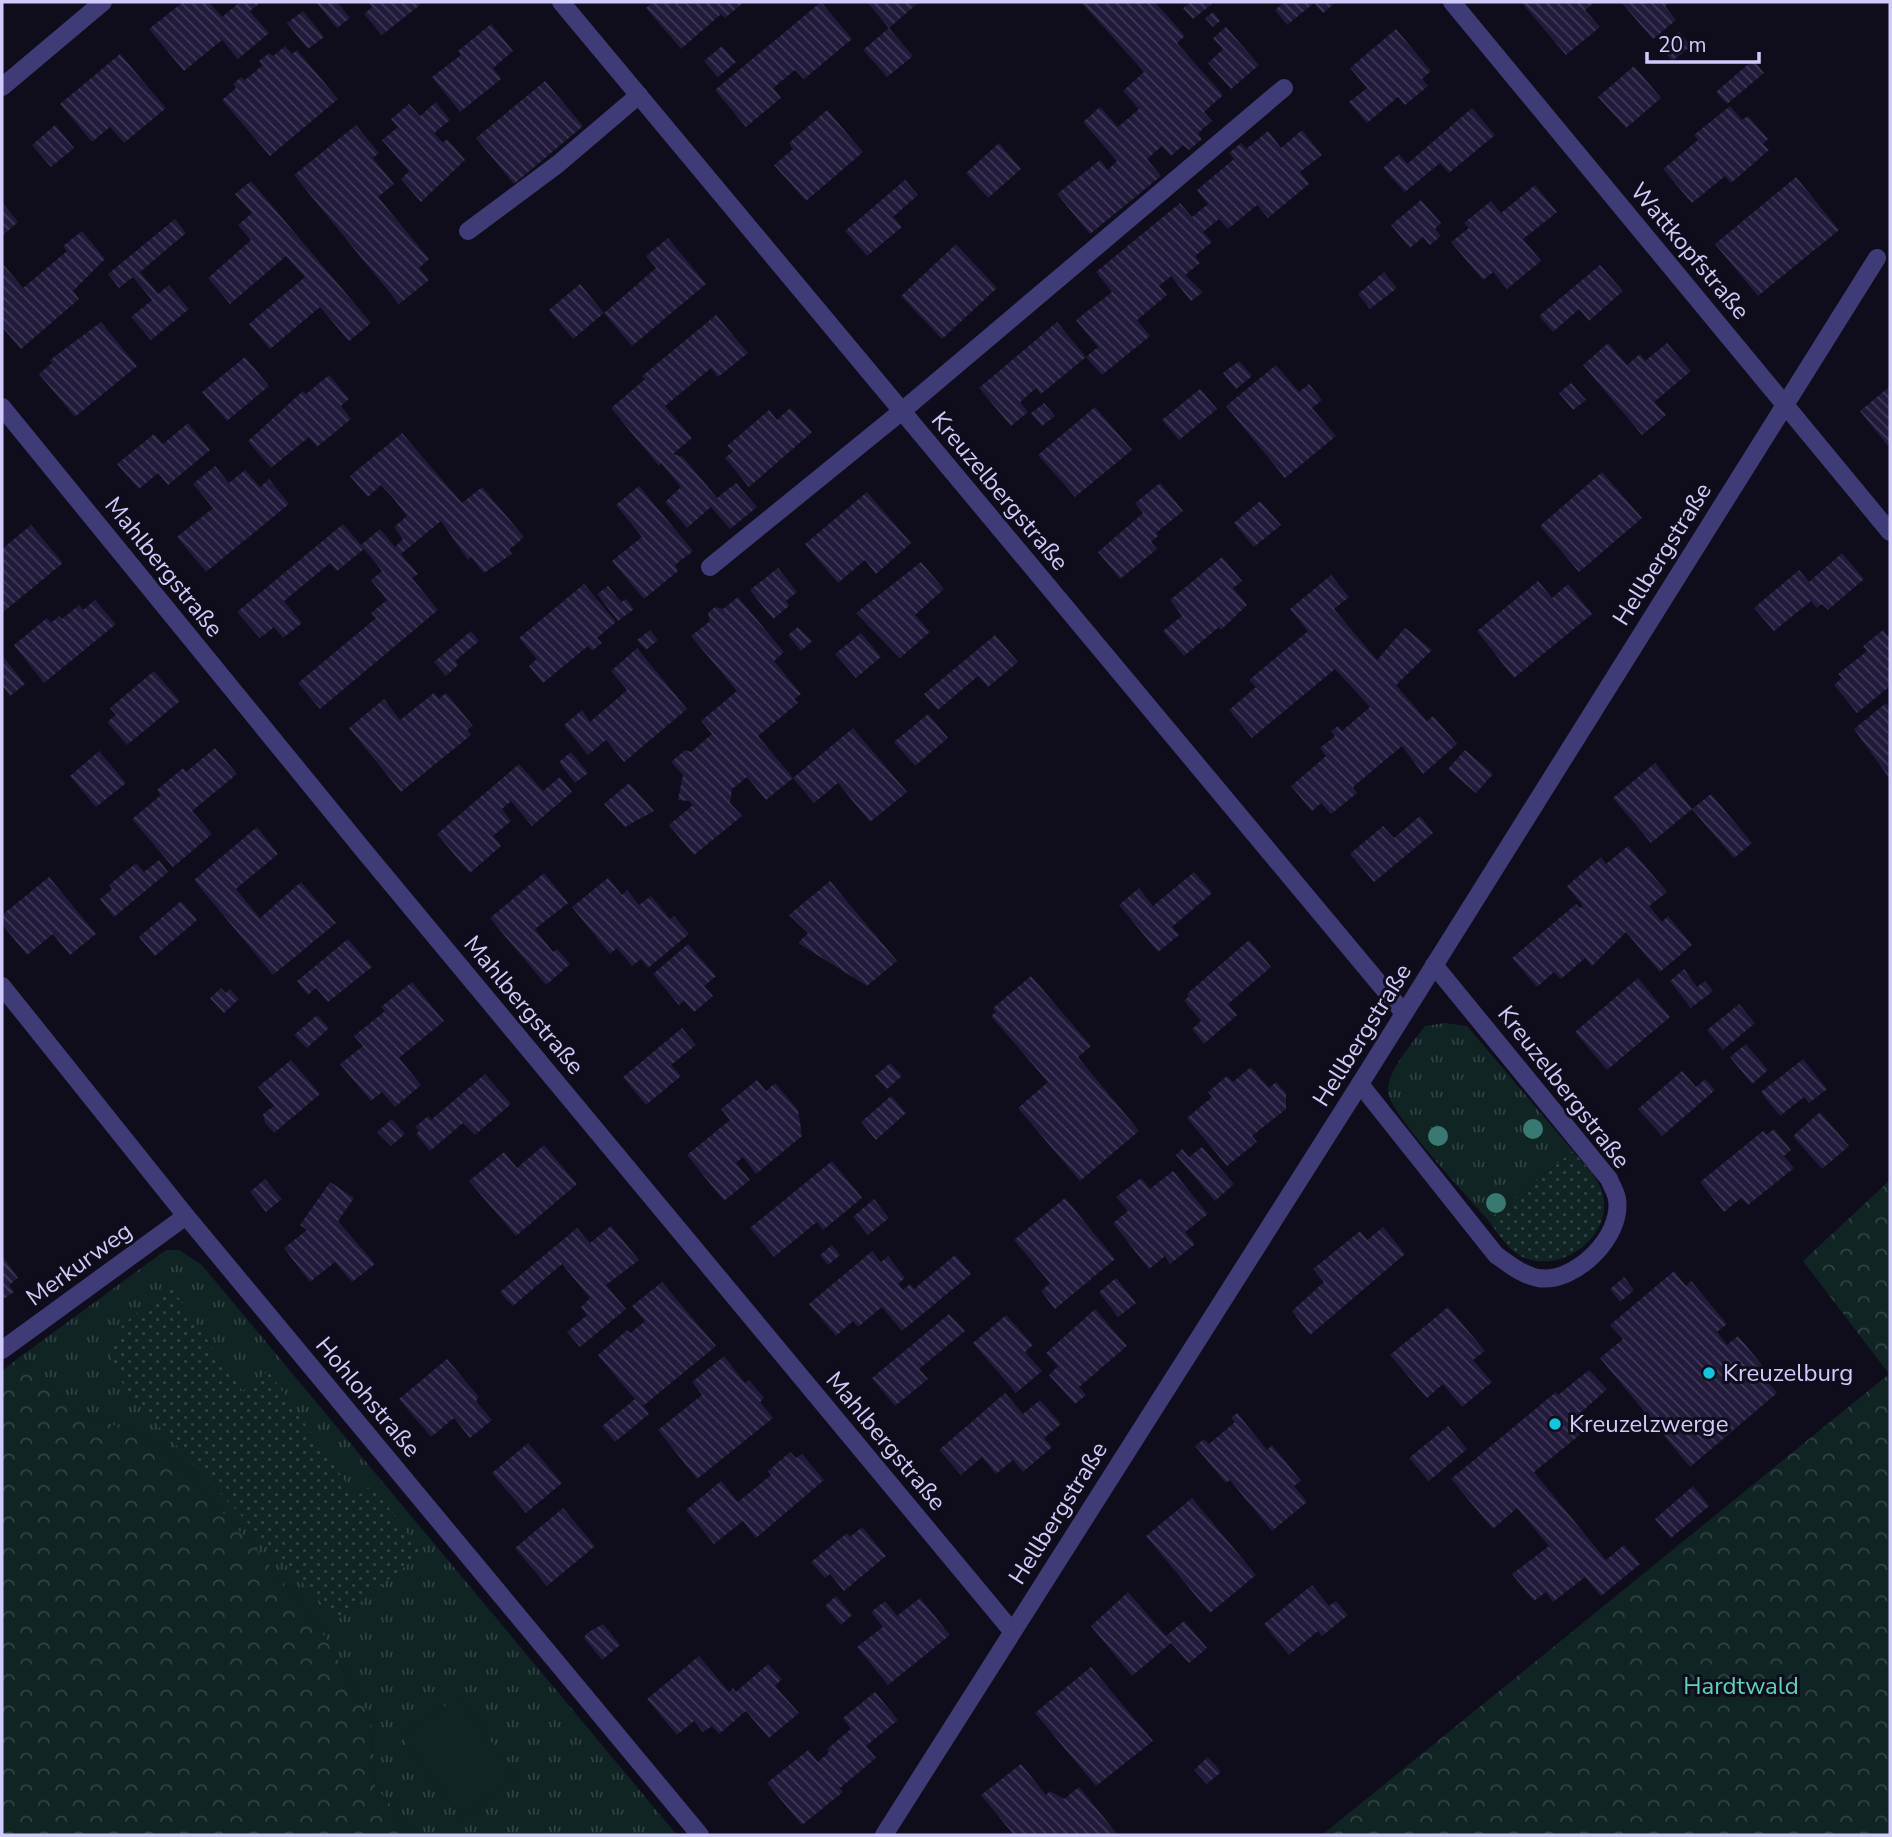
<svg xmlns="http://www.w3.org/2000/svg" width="1892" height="1837" viewBox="0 0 1892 1837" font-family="'Nunito Sans',sans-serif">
	<defs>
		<pattern id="grass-tufts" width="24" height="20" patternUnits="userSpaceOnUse" patternTransform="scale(1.75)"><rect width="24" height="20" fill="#102424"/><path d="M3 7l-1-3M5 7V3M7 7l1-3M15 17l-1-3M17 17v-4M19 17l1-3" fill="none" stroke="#324245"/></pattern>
		<pattern id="forest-crowns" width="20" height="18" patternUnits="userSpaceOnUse" patternTransform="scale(1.75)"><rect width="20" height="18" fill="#102424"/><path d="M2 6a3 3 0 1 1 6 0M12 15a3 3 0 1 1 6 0" fill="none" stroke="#324245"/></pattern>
		<pattern id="park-dots" width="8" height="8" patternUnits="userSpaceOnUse" patternTransform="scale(1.75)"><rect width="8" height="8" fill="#102424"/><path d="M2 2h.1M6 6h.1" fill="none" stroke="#324245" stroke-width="1.8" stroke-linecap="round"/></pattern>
		<pattern id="building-back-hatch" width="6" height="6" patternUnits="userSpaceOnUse" patternTransform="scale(1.75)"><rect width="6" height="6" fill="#211a3a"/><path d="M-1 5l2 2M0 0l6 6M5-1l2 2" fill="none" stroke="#403a57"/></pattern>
	</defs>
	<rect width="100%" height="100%" fill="#0f0c1b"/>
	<path fill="url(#grass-tufts)" d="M1445,1023l22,3 106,125 -85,69c-18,-21 -99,-107 -100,-128 -1,-22 25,-49 37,-66z
		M166,1250h13l23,15 475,570h-262l-40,-49 -4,-68 -52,-91 -57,-71 -102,-112 -87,-35 -35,-36 -21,-14z"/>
	<path fill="url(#forest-crowns)" d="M1890,1180v655h-568l567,-461 -86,-113z
		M17,1359l21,13 35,37 87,35 102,112 57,71 52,91 4,68 40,49h-413v-464z"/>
	<path fill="url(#park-dots)" d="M1573,1151c11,14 30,30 31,50 3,39 -43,71 -79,57 -16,-6 -27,-25 -37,-38z
		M171,1287l72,105 25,-21 88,126 16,-12 50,68 -85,67 -205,-223 -15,-22 -8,-22 14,-29z"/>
	<path fill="#102424" d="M458,1697l59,79 -56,42 -60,-82z"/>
	<path fill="url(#building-back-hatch)" d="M183,2h26l13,15 18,-15h21l-11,9 19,22 -31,26 -16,-19 -38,31 -35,-42z
		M316,2h21l13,16 -13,10z
		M368,2h51l2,2 -39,31 -18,-21 8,-7z
		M653,2h91l-19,16 -4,-4 -40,35 -35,-41z
		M821,2l31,37 -48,40 -9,-9 -22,18 8,10 -35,29 -31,-37z
		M867,2h52l-30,26z
		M1081,2h74l30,34 -8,7 46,52 -19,17 8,9 -14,12 4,6 -13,11 -6,-5 -12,11 -9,-10 -15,13 14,17 -71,58 -33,-40 43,-34 8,10 9,-9 -34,-39 17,-15 18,20 21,-18 -16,-18 21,-19z
		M1191,2h19l2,2 -19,15 -10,-11z
		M1284,2h52l-13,11 -9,-10 -27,22 -12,-15z
		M1521,2h74l-10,8 15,17 -34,28z
		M1621,2h49l-5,4 11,14 -23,19z
		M303,11l21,26 -16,12 -21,-26z
		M1213,12l7,9 -7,6 -8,-9z
		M491,24l22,27 -20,17 8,11 -41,33 -28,-35 29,-22 -3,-4z
		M1226,27l33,38 -28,24 -23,-26 15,-14 -10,-11z
		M889,28l24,28 -26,21 -24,-27z
		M1396,29l35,42 -9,8 6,7 -23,19 -7,-8 -31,26 -18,-21 18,-14 -17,-20z
		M1679,32l12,14 -19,15 -11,-14z
		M285,46l7,8 5,-4 41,49 -68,57 -48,-56 14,-12 -3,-4 8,-7 4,3 18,-15 -4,-4 10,-8 4,3z
		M722,46l14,16 -18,15 -14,-16z
		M120,54l46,54 -42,35 -14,-16 -18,15 -32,-38z
		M1753,60l11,13 -37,31 -11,-12z
		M1634,66l27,32 -35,30 -28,-31z
		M545,81l38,45 -69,58 -38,-46z
		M436,102l14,18 -16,13 9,10 4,-4 18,21 -44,42 -20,-23 8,-8 -27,-31 16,-13 -7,-8 18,-15 11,12z
		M1730,106l12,14 6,-4 20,23 -5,5 6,6 -38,33 -6,-7 -33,27 -29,-34 35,-29 -4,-5z
		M1472,108l23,27 -46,38 -9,-10 -35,29 -22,-24 16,-14 8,10z
		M827,110l36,42 -57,49 -32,-36 19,-16 -4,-6z
		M55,125l19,23 -23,19 -19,-22z
		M356,125l23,28 -6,5 21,26 -16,13 51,62 -10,9 10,12 -30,24 -105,-129z
		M1302,130l20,25 -22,17 9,12 -41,34 -11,-13 -29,24 -9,-10 -16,13 9,10 -17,14 5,7 -15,12 18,17 -12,9 -20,-25 -12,10 8,9 -30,25 13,16 -48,39 -16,-18 12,-10 -22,-27 36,-28 -16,-20 84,-69 12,14 16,-13 -11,-14 37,-31 -5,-6 12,-10 5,6 22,-18 13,17z
		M999,143l22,26 -33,29 -22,-25z
		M1796,177l43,53 -81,66 -43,-52z
		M905,180l13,15 -25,22 9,10 -35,29 -22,-25z
		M251,181l120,142 -22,18 -29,-34 -50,42 -21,-25 56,-47 -19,-21 -56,48 -22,-26 43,-38 -13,-15 14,-12 -17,-19z
		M1535,185l22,27 -34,27 18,22 -34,28 -14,-17 -10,8 -32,-38 18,-14 -5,-5 27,-22 10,12z
		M1421,200l20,23 -6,6 6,7 -11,9 -7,-8 -13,11 -19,-23z
		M2,202l16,20 -16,14z
		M175,219l11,14 -46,39 18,22 11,-9 20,24 -38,31 -20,-23 21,-17 -19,-23 -14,11 -11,-14z
		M82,231l23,28 -32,32 6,8 -58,50 -19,-22v-64l21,25 44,-37 -4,-5z
		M668,238l38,46 -74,62 -28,-33 52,-45 -10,-12z
		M956,244l41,44 -55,51 -41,-43z
		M1600,265l23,26 -34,30 -10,-12 -26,23 -14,-16z
		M1384,272l13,16 -27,21 -12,-15z
		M580,284l24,29 -31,26 -24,-29z
		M716,315l32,38 -30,24 -7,-9 -46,38 27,32 -19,16 10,3 34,41 19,-15 21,24 -27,22 -19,-22 -24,21 -22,-26 16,-15 -20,-24 -2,3 -48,-58 34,-29 -3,-3z
		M101,322l36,44 -62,51 -36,-43 13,-11 -2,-3z
		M1057,322l29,35 -45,37 -5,-6 -16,14 8,10 -17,14 -32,-38z
		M1608,343l19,22 13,-11 5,7 22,-18 24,28 -37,31 12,13 -24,20 -59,-70z
		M245,357l24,29 -42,35 -25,-29z
		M1239,361l13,15 -16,13 -13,-16z
		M1276,365l23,27 10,-8 13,16 -10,8 24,28 -51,42 -59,-72z
		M329,375l20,24 -8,7 10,13 -34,28 -8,-10 -38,31 -23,-27 55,-50 3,3z
		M1571,383l15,17 -13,10 -14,-17z
		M1890,386v58l-2,2 -28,-35z
		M1200,389l17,20 -38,31 -17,-20z
		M1044,403l11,13 -13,10 -11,-13z
		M1095,407l37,43 -57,47 -37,-42z
		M790,408l22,24 -63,55 -24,-29 8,-7 -6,-5 42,-36 8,10z
		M188,423l22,27 -42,35 -10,-12 -19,16 -22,-25 37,-30 9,10z
		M402,433l60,70 20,-16 42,50 -15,13 3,4 -28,19 -13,-16 -3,3 -27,-39 -40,33 17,20 -6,4 26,32 -118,99 -22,-26 78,-65 -5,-5 16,-13 -16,-20 11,-9 -18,-22 -27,22 -7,-8 -46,38 18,22 -19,15 -9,-11 -14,11 -23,-26 106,-88 18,21 19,-16 15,18 8,-8 -9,-12 13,-11 -13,-17 -13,-14 -13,12 -18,-21z
		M215,466l14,17 16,-13 15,17 9,-8 20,25 -83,68 -29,-35 36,-29 -20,-24z
		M1602,472l40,46 -63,54 -39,-46z
		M1160,483l23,28 -27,22 2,3 -7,6 6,7 -37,30 -22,-27 45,-39 -8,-10z
		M639,486l54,65 -18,14 3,6 -34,28 -32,-38 30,-24 -26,-32z
		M867,492l44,51 -35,31 -11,-14 -27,23 -33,-39z
		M1260,501l21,24 -27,22 -20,-24z
		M31,525l32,38 -61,50v-64z
		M1842,553l22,26 -36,31 -6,-6 -5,4 -6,-7 -37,30 -20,-23 45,-38 10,12z
		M1222,557l20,24 -9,7 14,17 -26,25 -2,-3 -35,29 -21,-25 19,-15 -12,-16z
		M921,562l23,27 -29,26 15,17 -30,26 -44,-45z
		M778,568l19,24 -11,9 3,5 -16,13 -23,-29z
		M1331,575l18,22 -15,12 43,51 28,-32 27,22 -36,35 31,36 6,-5 24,28 -34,30 -21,-28 -49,41 4,6 -26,21 -10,-11 -9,8 -21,-25 35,-30 -6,-8 15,-12 -4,-5 7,-5 4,5 28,-24 -35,-38 -83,69 -23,-28 27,-23 -7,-7 59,-49 -18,-22z
		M1538,581l14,17 16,-14 24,30 -78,64 -37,-47z
		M584,584l32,38 -19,16 5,5 -10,8 -4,-5 -45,37 -14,-17 8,-7 -18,-21z
		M608,586l13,16 5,-3 8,10 -16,12 -21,-27z
		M738,597l46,55 -10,9 27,33 -7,5 4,4 -40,33 35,42 -27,22 -19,-23 -15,12 -2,14 12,13 -48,39 -25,-30 24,-20 -4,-4 -11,-1 5,-25 -12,-13 14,-12 6,2 21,-18 -11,-13 36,-30 -46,-55 19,-15 -2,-8 7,-6 8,2z
		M95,600l21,24 -72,59 -30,-38 33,-27 4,5 8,-7 3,3 17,-14 4,5z
		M798,627l14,14 -11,10 -13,-16z
		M650,630l8,10 -12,10 -9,-10z
		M1883,630l7,8v48l-33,27 -23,-28 8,-7 -4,-4 29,-23 -4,-5z
		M471,631l8,10 -24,20 3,4 -12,11 -12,-14z
		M861,633l20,24 -25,21 -21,-24z
		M995,635l23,27 -30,25 -10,-11 -40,34 -14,-16z
		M637,648l50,61 -63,53 -18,-22 -18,15 -24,-30 18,-15 8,12 37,-32 -16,-19z
		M2,655l23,29 -15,12 -8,-11z
		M154,671l26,30 -53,44 -20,-23 9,-7 -6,-7z
		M434,693l5,6 7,-6 27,33 -6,4 4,5 -70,57 -52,-64 35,-29 16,21z
		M1886,703l4,5v71l-36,-50z
		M928,714l20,24 -33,28 -21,-24z
		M853,728l54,64 -37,30 -32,-39 -24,20 -21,-25z
		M215,748l22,26 -45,37 20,23 -39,33 -41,-48 29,-24 -4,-5 26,-22 3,4z
		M1465,750l28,24 -17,19 -28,-24z
		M99,751l27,32 -30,24 -26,-31z
		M571,752l17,21 -13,10 -16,-21z
		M1655,763l37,46 -41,34 -38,-45z
		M519,764l24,27 17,-14 12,15 -40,34 -21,-25 -9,8 9,12 -18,15 8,10 -31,27 -33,-39z
		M629,783l25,28 -29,16 -21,-23z
		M1711,794l41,49 -18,15 -42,-49z
		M1420,816l13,17 -59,49 -24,-28 33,-28 11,12z
		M257,827l21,27 -42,35 24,29 41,-36 35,41 -63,52 -79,-95z
		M1628,846l39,46 -18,14 13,16 6,-6 24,29 -32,27 -34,-40 -34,34 -7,-8 -24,21 -7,-7 -17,15 -25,-29 64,-54 4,4 3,-2 -16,-20 34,-29 5,7z
		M159,860l9,12 -54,45 -14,-18 12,-10 -3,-4 27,-22 8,9z
		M1194,872l18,21 -40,34 7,8 -21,17 -39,-47 20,-17 14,18z
		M544,873l24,30 -33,26 18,23 4,-3 13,15 -24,21 -56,-67z
		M49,877l47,57 -26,21 -17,-21 -26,21 -25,-31v-9z
		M608,878l14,17 5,-5 12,15 12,-9 19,23 4,-3 15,18 -41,34 -7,-9 -9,7 -15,-18 -7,6 -38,-47z
		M830,881l67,80 -30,25 -69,-43 10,-10 -19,-18z
		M181,901l16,19 -42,36 -16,-19z
		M348,939l24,28 -44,35 -12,-14 -8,7 -11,-14z
		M1249,940l22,27 -43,37 9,11 -33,29 -12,-15 9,-8 -17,-20 5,-5 -2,-2z
		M688,944l28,32 -12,10 9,10 -19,16 -10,-11 -5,4 -26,-31z
		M1684,969l13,18 8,-6 8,10 -22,17 -21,-27z
		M1031,976l60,70 -13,11 61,74 -59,50 -62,-73 30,-26 -57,-66 5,-4 -3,-4z
		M1638,978l32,39 -63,53 -32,-38z
		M412,982l32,39 -45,37 22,27 -26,22 -13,-15 -11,9 -31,-37 23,-18 -9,-10 31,-25 -4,-4z
		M221,988l5,5 4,-4 9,10 -15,14 -14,-15z
		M1739,1004l16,19 -32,27 -16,-20z
		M317,1015l12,13 -22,20 -13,-13z
		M682,1028l14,17 -25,20 10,11 -35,29 -23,-28z
		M1746,1044l22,26 -16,14 -22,-27z
		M1803,1059l24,30 -18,14 -5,-6 -24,19 -19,-24z
		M291,1060l29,34 -46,39 -9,-10 -2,-9 11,-8 -16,-19z
		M890,1063l12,13 -15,13 -12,-13z
		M1251,1067l18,21 7,-6 10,11v16l-34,27 5,6 -30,24 -40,-48 25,-21 -4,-5 19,-16 6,6z
		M1682,1071l14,16 9,-8 10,11 -53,46 -24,-27z
		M485,1074l26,30 -36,31 -12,-12 -33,28 -14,-17 3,-3 -4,-4 13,-11 3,4z
		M757,1080l9,11 9,-8 23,27 4,26 -46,38 -13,-17 -7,6 14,17 -26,21 -37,-46 43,-35 -9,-11z
		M891,1096l15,17 -30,27 -15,-18z
		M1820,1112l29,34 -27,23 -29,-33z
		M392,1119l13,15 -14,12 -14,-14z
		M1774,1129l17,21 -7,6 10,12 -46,37 -7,-7 -17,14 -24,-30 63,-51 3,4z
		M544,1145l33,39 -61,52 -47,-55 35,-29 13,16z
		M1202,1147l32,37 -19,17 -39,-46 6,-6 7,8z
		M832,1161l30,37 -39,32 -6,-8 -43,35 -24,-29z
		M1173,1171l35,43 -23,18 10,12 -25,20 -5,-8 -16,13 -36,-46 15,-12 -12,-14 25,-19 9,11z
		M265,1179l17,20 -16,13 -16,-20z
		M330,1182l24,16 -16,23 37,43 -23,18 -17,-20 -25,20 -26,-34 23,-18 -7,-5z
		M1065,1198l50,61 -60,50 -14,-18 9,-8 -36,-43z
		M874,1199l15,19 -21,17 -15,-18z
		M611,1226l28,34 -33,25 20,24 -46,38 -13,-15 20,-17 -6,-8 9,-9 -28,-34 -49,42 -13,-14 77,-64 13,15z
		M1383,1227l22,27 -95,81 -18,-24 32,-29 -11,-13 47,-38 7,9z
		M832,1245l8,10 -12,10 -8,-10z
		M872,1251l9,11 7,-6 17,22 -7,6 5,6 7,-6 4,5 41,-34 16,19 -69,57 -20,-24 -24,20 -5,-6 -17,15 -27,-32z
		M2,1255l16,23 -9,7 5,7 -12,8z
		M1674,1271l12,15 5,-5 36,43 -10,8 10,13 11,-9 24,29 -5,4 20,24 -87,74 -90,-109 23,-19 -13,-14z
		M1624,1277l10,13 -14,12 -10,-13z
		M1116,1278l20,25 -18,14 -19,-25z
		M662,1282l54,64 -73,60 6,8 -34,28 -13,-16 33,-27 -37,-44 29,-25 3,3 15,-12 -13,-15z
		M1448,1307l37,44 -12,9 19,22 -30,25 -19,-23 -16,14 -37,-43z
		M1095,1309l32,37 -48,41 7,8 -11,9 -26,-29 9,-9 -12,-13z
		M949,1314l16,17 -46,38 9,10 -33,27 -23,-28z
		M1006,1315l27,30 -8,7 17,19 -26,22 -43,-50z
		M724,1356l21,27 4,-3 15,18 -4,4 13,16 -76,61 -39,-49 44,-35 -10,-13z
		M447,1359l32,38 -3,4 16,19 -22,18 -16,-20 -23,19 -32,-38z
		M1589,1370l18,19 -30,27 10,13 -53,43 72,88 18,-15 16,19 -39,32 -16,-19 -32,25 -7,-10 -12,9 -22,-27 37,-28 -32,-38 -24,21 -42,-50 105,-87 2,3z
		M1005,1393l18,21 17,-14 21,24 -17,14 8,9 -29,25 -10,-12 -17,14 -14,-17 -21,18 -22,-25z
		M1237,1413l30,37 5,-5 29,36 -7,5 13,16 -35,29 -42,-51 -4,3 -31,-37 9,-7 5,5 26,-22 -4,-4z
		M1448,1426l19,23 -38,32 -20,-23z
		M528,1443l34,40 -36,30 -34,-40z
		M790,1452l6,6 6,-4 22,26 -68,58 -13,-17 -29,23 -28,-34 35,-29 17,21 33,-27 -3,-4z
		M1693,1486l16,20 -38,32 -16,-19z
		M1192,1498l64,77 -46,38 -64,-77z
		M563,1508l32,38 -48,40 -32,-38z
		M862,1527l24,29 -42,35 -14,-17 -5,4 -14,-16 36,-29 3,4z
		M1312,1585l17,21 7,-5 12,14 -26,21 -4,-5 -29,24 -25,-31z
		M1128,1592l38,44 18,-15 23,27 -18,15 -18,-20 -39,33 -41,-50z
		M836,1596l16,19 -11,10 -16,-19z
		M920,1598l30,37 -62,50 -31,-38 26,-20 -12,-15 14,-11 12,15z
		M603,1624l17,21 -18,15 -18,-22 3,-5z
		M699,1656l30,36 4,-4 3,4 32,-28 14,15 -7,7 24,27 -30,25 -23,-27 -27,23 -7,-8 -9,6 -9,-11 -17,14 -30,-36z
		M1091,1667l62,74 -57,45 -61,-73z
		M875,1692l23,28 -32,26 10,12 -36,30 3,4 -41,33 -35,-42 41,-33 10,12 11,-10 -2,-3 24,-20 -8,-11z
		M1208,1757l13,15 -14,12 -13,-14z
		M1021,1764l25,31 4,-4 14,8 15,-12 39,48h-104l-33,-40z"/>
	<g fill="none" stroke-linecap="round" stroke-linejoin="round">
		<path stroke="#3f3b76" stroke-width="18" d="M468,231l90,-67 81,-69
			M710,567l192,-156 382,-323
			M1360,1084l136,171c13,9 26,20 42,23 37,6 85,-42 79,-79 -1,-7 -6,-14 -8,-20l-175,-214"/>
		<path stroke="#3f3b76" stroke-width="18" d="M561,2l842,1010
			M1452,2l438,530
			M2,87l101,-85
			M2,407l363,445 647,779
			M2,986l184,230 514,619
			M2,1350l184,-134
			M884,1835l476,-751 517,-826"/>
	</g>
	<g fill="#3a7971">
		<circle cx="1533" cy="1129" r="10"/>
		<circle cx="1438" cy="1136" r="10"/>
		<circle cx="1496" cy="1203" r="10"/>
	</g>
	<g fill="#13c6df" stroke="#0f0c1b" stroke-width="2.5">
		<circle cx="1709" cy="1373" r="7"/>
		<circle cx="1555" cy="1424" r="7"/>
	</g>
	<g text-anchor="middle" stroke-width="6" stroke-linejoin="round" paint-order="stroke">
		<g font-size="24" fill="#d1cbfb" stroke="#0f0c1b">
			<text transform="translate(1690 251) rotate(50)" y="8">Wattkopfstraße</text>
			<text transform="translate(1000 491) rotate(50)" y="8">Kreuzelbergstraße</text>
			<text transform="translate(1662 554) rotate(-58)" y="8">Hellbergstraße</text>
			<text transform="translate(164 567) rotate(51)" y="8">Mahlbergstraße</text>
			<text transform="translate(524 1005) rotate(50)" y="8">Mahlbergstraße</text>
			<text transform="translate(1362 1035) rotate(-58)" y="8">Hellbergstraße</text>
			<text transform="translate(1564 1087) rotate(52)" y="8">Kreuzelbergstraße</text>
			<text transform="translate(79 1264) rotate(-36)" y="8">Merkurweg</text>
			<text transform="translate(368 1397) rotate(50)" y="8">Hohlohstraße</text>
			<text transform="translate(886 1441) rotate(50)" y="8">Mahlbergstraße</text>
			<text transform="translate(1058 1513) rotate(-58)" y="8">Hellbergstraße</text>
		</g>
		<g font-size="24" fill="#d1cbfb" stroke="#0f0c1b" text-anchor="start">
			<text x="1723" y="1381">Kreuzelburg</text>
			<text x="1569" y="1432">Kreuzelzwerge</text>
		</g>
		<g font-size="24" fill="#5ed3b8" stroke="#0f0c1b">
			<text x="1741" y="1694">Hardtwald</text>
		</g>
	</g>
	<rect width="1892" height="1837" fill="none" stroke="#d1cbfb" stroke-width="7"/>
	<path d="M1647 52v10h112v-10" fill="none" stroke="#d1cbfb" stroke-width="3.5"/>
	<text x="1658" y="52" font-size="21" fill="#d1cbfb" stroke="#0f0c1b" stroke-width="5" paint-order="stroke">20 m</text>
</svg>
